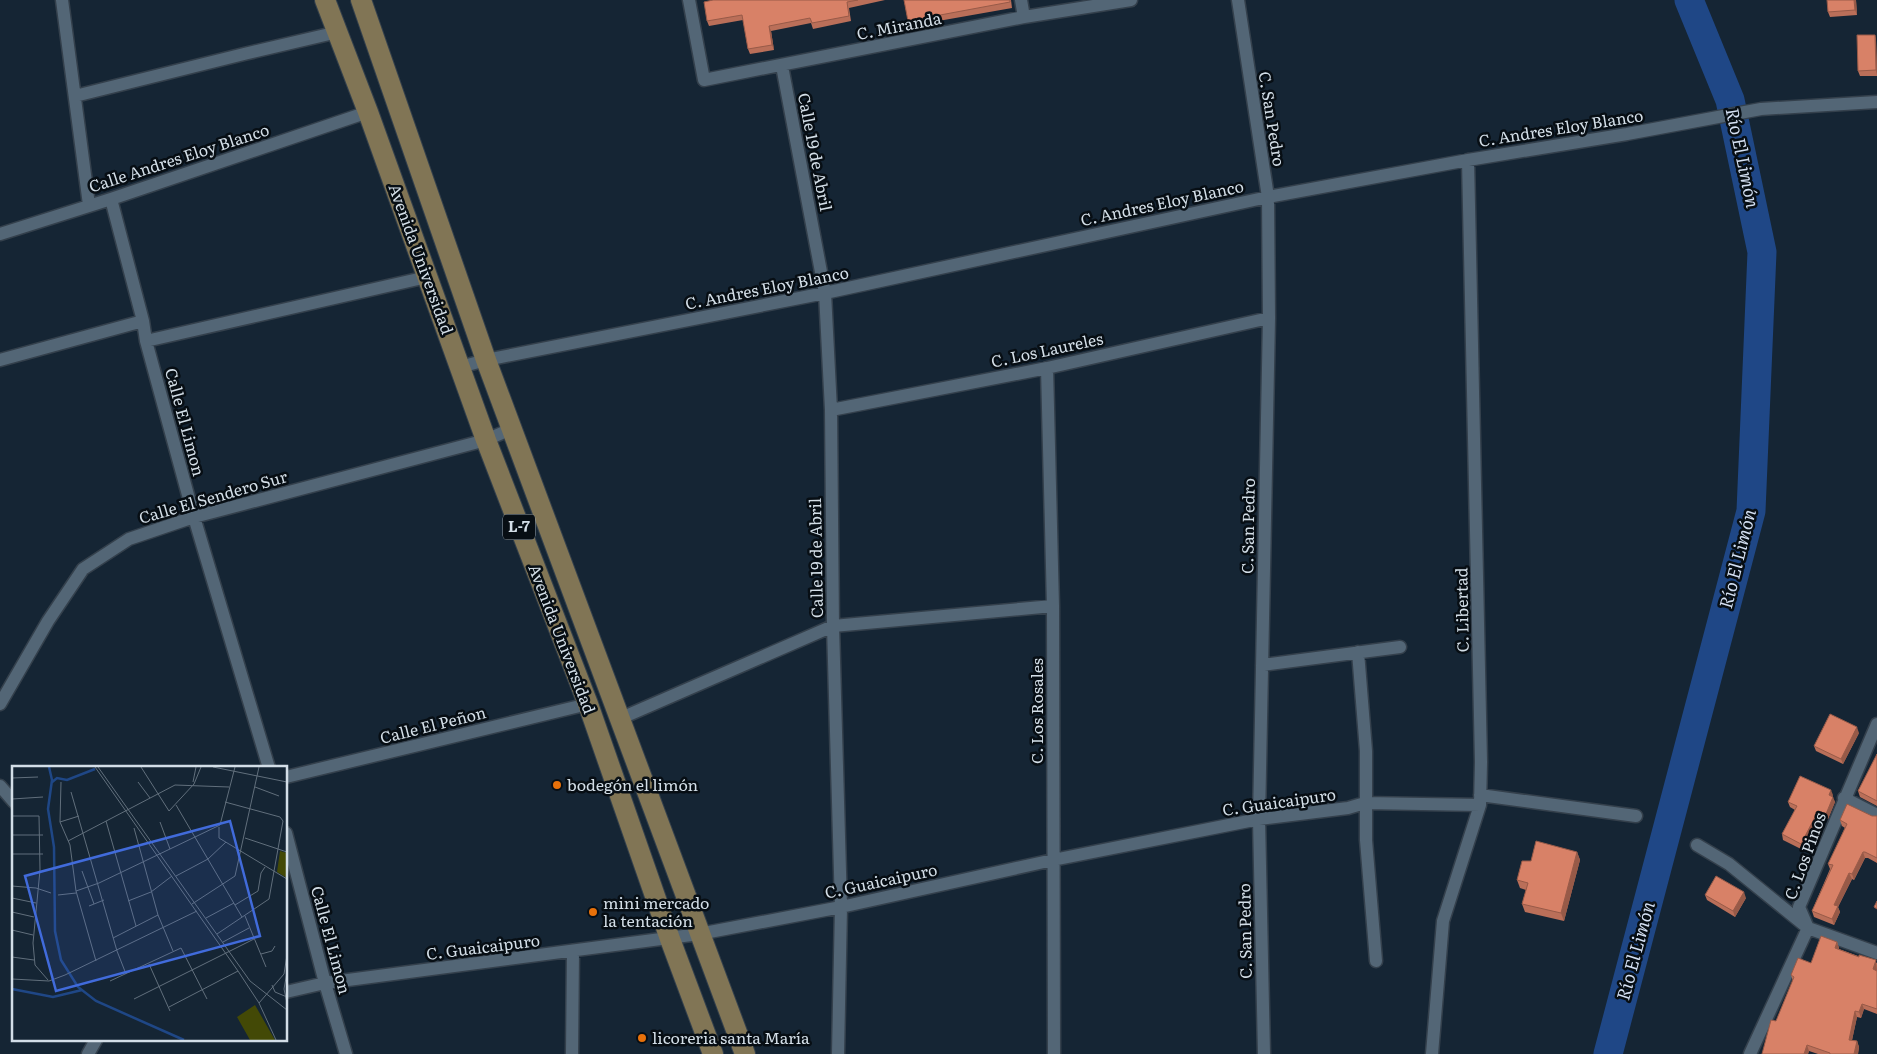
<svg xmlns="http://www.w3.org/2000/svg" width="1877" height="1054" viewBox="0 0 1877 1054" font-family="Literata,serif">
	<rect width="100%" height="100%" fill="#152534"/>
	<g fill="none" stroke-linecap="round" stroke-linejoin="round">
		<path stroke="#1f4786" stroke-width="29" d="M1608,1054l143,-543 11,-259 -32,-152 -41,-100"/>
		<defs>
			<path id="minor" d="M62,0l27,205
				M689,0l15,80 320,-63 107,-17
				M1021,0l3,17
				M1238,0l30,197 1,121 -10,501 5,235
				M782,66l43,227 6,117 2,216 8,281 -3,147
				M75,96l169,-42 94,-22
				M111,199l32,122 3,20 48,176 75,251
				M0,234l111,-35 257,-87
				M146,341l281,-64
				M0,360l143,-39
				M460,367l26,-7 339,-67 443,-96 200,-37 159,-26 134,-25 116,-7
				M1047,368l6,238 1,448
				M831,410l216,-42 222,-50
				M1358,652l8,99v89l10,121
				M1262,665l138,-18
				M0,704l48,-83 35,-52 46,-30 65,-22 292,-77 25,-11
				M619,719l214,-93 220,-20
				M286,777l302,-73
				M0,786l14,16
				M1480,795l156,21
				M1844,798l33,17
				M286,833l39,150 21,71
				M1697,845l32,19 79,64 69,25
				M286,992l39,-9 374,-49 142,-27 212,-47 206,-41 89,-11 17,-5 115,2
				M88,1054l8,-14
				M572,1054l1,-103
				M1432,1054l11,-133 37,-116 1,-43 -13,-602
				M1750,1054l58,-126 -9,-21 78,-183"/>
			<path id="primary" d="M325,0l43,112 118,328 102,264 82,235 43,115
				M361,0l125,360 259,694"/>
		</defs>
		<use href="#minor" stroke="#34404c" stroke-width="15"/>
		<use href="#primary" stroke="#34404c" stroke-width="22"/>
		<use href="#minor" stroke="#536676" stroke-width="12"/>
		<use href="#primary" stroke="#817555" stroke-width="20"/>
	</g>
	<path fill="#ba6f59" d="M713,0h172l-36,8 2,13 -38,8 -2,-6 -40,8 3,19 -24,4 -2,-5 -5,-29 -34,6 -2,-5z
		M904,0h107l1,8 -102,18 -2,-5z
		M1856,0l1,15 -27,2 -2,-5z
		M1875,35l1,5 1,36h-17l-2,-5z
		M1859,733l-16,31 -27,-13 -2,-5z
		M1877,754v52l-17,-9 -2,-6z
		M1833,795l-1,1 3,6 -7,17 -5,-2 -2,4 -3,-1 -15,30 -20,-10 -1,-6 13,-24 -5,-3 -2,-5z
		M1872,816h5v47l-9,-5h-3l-11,22 -2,-1 -14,28 2,5 -6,13 -20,-8 -2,-6 18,-42 -2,-5 17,-36 -3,-2 -2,-6z
		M1577,852l3,8 -16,61 -39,-9 -3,-8 4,-14 -6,-2 -3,-8 14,-19z
		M1705,895l41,3 -11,19 -28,-17z
		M1837,942l2,6v1l38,14v51l-13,-5 -3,9 -4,-1 -5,23 5,1 2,6 -1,7h-40l-9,-3 -1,3h-46l31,-73 -2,-6 20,-12z"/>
	<path fill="#975a48" d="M1854,0h2l1,15 -2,-5z
		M769,26l2,5 3,19 -2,-5z
		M1875,35l1,5 1,34 -1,-4z
		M1857,727l2,6 -16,31 -2,-5z
		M1831,790l2,5 -2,5 -2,-5z
		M1833,797l2,5 -7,17 -2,-5z
		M1821,812l2,5 -2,4 -2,-5z
		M1816,815l2,5 -15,30 -2,-6z
		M1577,852l3,8 -16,61 -3,-8z
		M1863,852l2,6 -11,22 -2,-6z
		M1849,873l3,6 -14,28 2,5 -6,13 -2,-6 2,-14z
		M1744,892l2,6 -11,19 -2,-6z
		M1837,942l2,6 -2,6 -2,-6z
		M1876,960l1,10 -2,5 -2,-6z
		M1862,1004l2,5 -3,9 -2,-6z
		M1855,1011l2,6 -6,28 -2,-5z
		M1857,1041l2,6 -1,7h-4z
		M1807,1045l2,6 -1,3h-4z"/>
	<path fill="#d88167" stroke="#975a48" d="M713,0h145l-11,2 2,14 -37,7 -2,-5 -41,8 3,19 -24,4 -6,-34 -35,6 -3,-19z
		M904,0h106v2l-102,19z
		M1827,0h27l1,10 -27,2z
		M1857,35h18l1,35 -18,1z
		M1830,714l27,13 -16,32 -27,-13z
		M1877,754v47l-19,-10z
		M1800,776l31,14 -2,5 4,2 -7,17 -5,-2 -2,4 -3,-1 -15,29 -19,-10 15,-28 -9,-4z
		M1847,804l25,12h5v42l-12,-6h-2l-11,22 -3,-1 -15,32 4,1 -6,13 -20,-8 21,-46 -5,-1 19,-40 -7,-4z
		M1536,841l41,11 -16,61 -39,-9 6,-21 -11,-3 5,-19h9z
		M1716,876l28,16 -11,19 -28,-16z
		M1877,901v8l-3,-2z
		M1821,936l16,6 -2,6 24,9v-2l17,5 -3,9 4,2v38l-15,-5 -3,8 -4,-1 -6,29 8,1 -3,13h-24v-1l-23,-8 -3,9h-42l9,-34 5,1 18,-44 -3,-2 7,-17 13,5z"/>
	<g fill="#e8710a" stroke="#070e14" stroke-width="2">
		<circle cx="557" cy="785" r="5"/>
		<circle cx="593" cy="912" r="5"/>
		<circle cx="642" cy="1038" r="5"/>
	</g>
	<g text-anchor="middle" stroke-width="5" stroke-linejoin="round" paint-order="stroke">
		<rect fill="#070e14" stroke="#96a0a8" stroke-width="1" x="503" y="514.5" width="32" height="25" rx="4"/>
		<g font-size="15" font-weight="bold" fill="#d3dee7">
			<text x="519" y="532">L-7</text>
		</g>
		<g font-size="16" fill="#d3dee7" stroke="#070e14">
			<text transform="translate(899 26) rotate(-11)" y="6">C. Miranda</text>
			<text transform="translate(1272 119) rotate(81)" y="6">C. San Pedro</text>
			<text transform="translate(1561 128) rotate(-9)" y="6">C. Andres Eloy Blanco</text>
			<text transform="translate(815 152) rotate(79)" y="6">Calle 19 de Abril</text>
			<text transform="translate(179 158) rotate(-18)" y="6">Calle Andres Eloy Blanco</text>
			<text transform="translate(1162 203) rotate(-12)" y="6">C. Andres Eloy Blanco</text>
			<text transform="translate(421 259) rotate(70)" y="6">Avenida Universidad</text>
			<text transform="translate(767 288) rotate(-11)" y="6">C. Andres Eloy Blanco</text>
			<text transform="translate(1047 350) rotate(-12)" y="6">C. Los Laureles</text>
			<text transform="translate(185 422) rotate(75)" y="6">Calle El Limon</text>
			<text transform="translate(213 497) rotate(-16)" y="6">Calle El Sendero Sur</text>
			<text transform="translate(1248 526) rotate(-89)" y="6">C. San Pedro</text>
			<text transform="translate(816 558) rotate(-91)" y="6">Calle 19 de Abril</text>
			<text transform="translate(1462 610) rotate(-91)" y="6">C. Libertad</text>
			<text transform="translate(562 639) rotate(69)" y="6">Avenida Universidad</text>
			<text transform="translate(1037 711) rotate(-90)" y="6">C. Los Rosales</text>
			<text transform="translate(433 725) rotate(-14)" y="6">Calle El Peñon</text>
			<text transform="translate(1279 802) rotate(-8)" y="6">C. Guaicaipuro</text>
			<text transform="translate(1805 856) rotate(-70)" y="6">C. Los Pinos</text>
			<text transform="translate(881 881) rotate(-12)" y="6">C. Guaicaipuro</text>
			<text transform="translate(1245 931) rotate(-91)" y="6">C. San Pedro</text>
			<text transform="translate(331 940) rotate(75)" y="6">Calle El Limon</text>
			<text transform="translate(483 947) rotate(-7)" y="6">C. Guaicaipuro</text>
		</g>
		<g font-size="16" fill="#d3dee7" stroke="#070e14" text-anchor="start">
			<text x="567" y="791">bodegón el limón</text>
			<text x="603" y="909">mini mercado<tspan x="603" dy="18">la tentación</tspan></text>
			<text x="652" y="1044">licoreria santa María</text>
		</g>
		<g font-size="18" font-style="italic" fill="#d3dff2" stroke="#070e14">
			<text transform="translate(1742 158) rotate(78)" y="6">Río El Limón</text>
			<text transform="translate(1738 559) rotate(-76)" y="6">Río El Limón</text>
			<text transform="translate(1636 951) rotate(-75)" y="6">Río El Limón</text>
		</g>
	</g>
	<g transform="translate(12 766)">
		<rect width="275" height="275" fill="#152534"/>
		<path d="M268,85l7,2v25l-10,-6zM243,239l20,35h-25l-13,-23z" fill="#434906"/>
		<path fill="none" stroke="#1f4786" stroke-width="2.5" d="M37,1l3,13 -4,29 6,38 1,84 6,29 17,27 18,14 88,39M39,17l6,-5 10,2 28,-11M0,223l41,8 29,-7"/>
		<path fill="none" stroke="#616f7c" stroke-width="1" d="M83,1l143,204 21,32 17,37M86,1l152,214 37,29M129,1l28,44 25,-27 7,-17M201,1l74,15M0,12l26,-1M49,16l-1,40 10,23 6,46 20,70M126,16l12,16M181,16l3,-15M243,21l24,9M59,26l46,159 9,23M0,33l31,-2M164,39l66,112M0,50h27l1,54 -7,73 2,22 13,15M94,55l30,105M48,56l19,-6M148,56l10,27M207,61v11l68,41M122,62l24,87 15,36M0,69h31M233,72l42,14M56,75l107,-56 54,2M0,88h31M70,105l12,33M164,110l32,-17 18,-17M0,120l24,2 15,5M64,125l23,-8 121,-58 15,-58M46,129l18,-2M0,132l24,5M116,135l23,-9 21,-16M180,138l43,-28 24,-109M223,139l23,-14 3,-18 4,-6M77,140l15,-6M0,146l22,5M233,150l21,51M194,152l28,-15M0,164l21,5M205,168l52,-35 14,-78 -3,-4 -55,-15M101,172l45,-23M211,176l26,-14M249,188l11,-3 3,-5M0,191l22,3M137,198l21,47M275,206l-3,17 3,14M0,213l37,2 16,-6 132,-64M98,215l71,-33 26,51M260,219l3,7 12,5M122,233l120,-60M247,237l25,-29 3,-19M157,241l69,-36"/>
		<path fill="#416bdb" fill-opacity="0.15" stroke="#416bdb" stroke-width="2.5" d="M218,55l30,115 -204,55 -31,-115z"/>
		<rect width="275" height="275" fill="none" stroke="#d3dee7" stroke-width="2.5"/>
	</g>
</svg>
